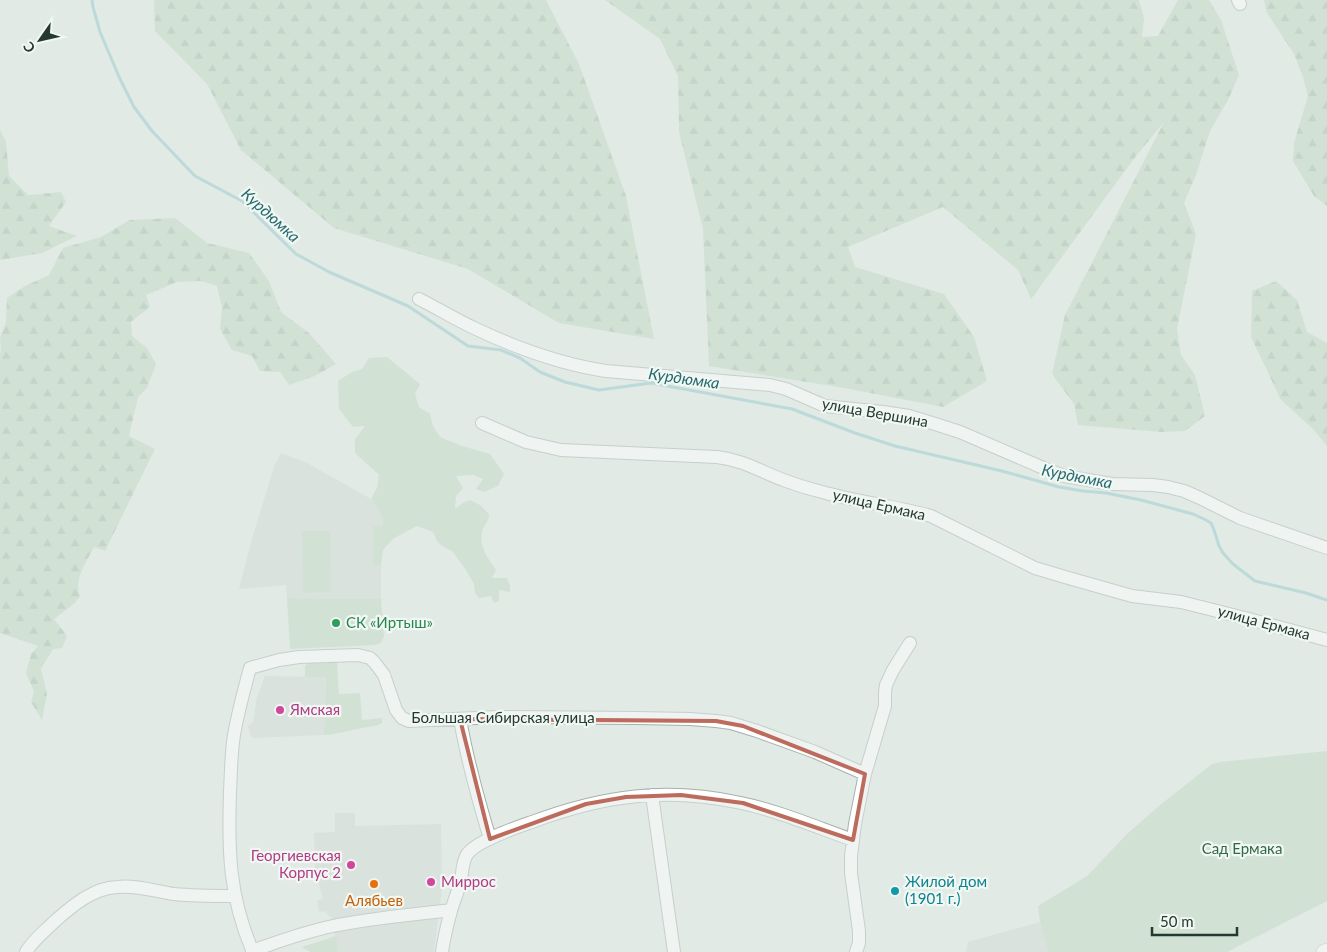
<svg xmlns="http://www.w3.org/2000/svg" width="1327" height="952" viewBox="0 0 1327 952" font-family="Lato,sans-serif">
	<defs>
		<pattern id="forest-firs" width="22" height="20" patternUnits="userSpaceOnUse" patternTransform="scale(1.25)"><rect width="22" height="20" fill="#bcd9c1"/><path d="M5 1l3.5 6h-7zM16 11l3.5 6h-7z" fill="#a1bba6"/></pattern>
	</defs>
	<rect width="100%" height="100%" fill="#e1eae5"/>
	<path fill="#d0dad4" d="M281,453l26,10 64,36 11,17 1,10h-10v39h8v34l-94,-1 -1,-13 -47,4 12,-47 23,-75z
		M265,676l61,1 -2,58 -71,3 -3,-4 -2,-8 5,-4 4,-25z
		M335,813h20v13l86,-2 1,65 -8,63h-96l-6,-34 -8,-7 -5,1 -2,-12 6,-1 -8,-30 -1,-36 21,-1z
		M1040,922l8,30h-82l2,-10z"/>
	<path fill="#bcd9c1" d="M387,357l33,27 -5,10 4,13 11,7 3,12 7,11 22,9 28,8 14,20 -6,12 -14,6 -8,-3 7,-10 -10,-4 -17,1 7,12 -7,8 -1,13 8,-6 7,-3 10,5 9,9c0,9 -6,11 -7,19 -3,14 6,25 14,37l-4,8h15l3,8v6l-11,-2v11l-5,2 -3,-7 -12,2 -4,-5 -1,-9 -8,-14 -14,-19 -10,-5 -5,-5 -4,-9 -16,-6 -23,12 -11,12 -2,15h-8v-39h10l-1,-10 -11,-17 6,-11 2,-13 -24,-22v-14l10,-13 -12,1 -14,-18 -1,-28 14,-9 10,-3 7,-11z
		M302,531h28l1,61 -28,1z
		M287,598l94,1 3,37 -3,7 -7,2 -84,4z
		M310,662h27l2,32 21,-1 2,27 20,-2v5l-4,2 -50,10h-4l2,-58h-21v-11z
		M1327,751v150l-100,51h-179l-8,-30 -2,-16 49,-30 40,-42 33,-29 52,-41 8,-2z
		M336,936l2,16h-28l-8,-5z"/>
	<path fill="url(#forest-firs)" d="M154,0h392l33,64 47,132 28,143 -95,-16 -91,-54 -134,-41 -93,-78 -34,-66 -52,-53z
		M605,0h534l5,18 -2,19 16,-1 20,-36h31l12,20 18,55 -11,25 -18,31 -14,44 -12,28 12,31 -19,95 4,26 14,20 10,41 -20,15 -24,1 -83,-7 -4,-21 -22,-30 13,-59 99,-193 -28,34 -105,143 -13,-29 -75,-63 -95,40 7,20 89,27 30,43 13,44 -44,26 -99,-19 -135,-22 -6,-137 -24,-97 -1,-56 -18,-37z
		M1264,0h63v206l-13,-10 -21,-35 1,-18 14,-47 -5,-19 -9,-23 -27,-41z
		M0,130l6,12 3,34 19,19 33,-3 5,10 -17,24 28,10 -35,17 -42,7z
		M175,218l32,25 42,10 20,28 12,31 28,21 27,31 -21,12 -26,9 -9,-13 -20,-1 -8,-15 -20,-6 -12,-21 2,-22 -5,-21 -16,-5 -24,1 -31,13 4,12 -19,15 1,14 15,12 9,16 -9,24 -9,9 -9,39 26,13 -50,102 -11,-4c-7,14 -21,33 -14,49l-5,7 -21,16 13,17 -5,12 -9,1 -12,20 6,25 -5,26 -11,-18 3,-11 -8,-18 5,-19 7,-8 -38,-13v-278l1,-7 -1,-10 6,-16 1,-24 18,-12 24,-11 14,-27 38,-11 29,-17z
		M1276,281l21,19 10,32 20,11v103l-14,-17 -32,-29 -30,-63 1,-46z"/>
	<g fill="none" stroke-linecap="round" stroke-linejoin="round">
		<path stroke="#8fc7c9" stroke-width="3" d="M92,0l1,7 7,25 20,47 14,28 18,24 43,45 47,25 54,53 33,18 79,34 60,40 33,4 19,8 20,14 25,10 34,8 52,-7 141,26 63,24 40,13 107,25 57,16 24,4 23,2 35,7 52,14 11,5 7,4 3,7 5,16 4,7 10,11 22,17 51,12 21,7"/>
		<defs>
			<path id="minor" d="M1238,0l2,4
				M419,299c18,9 36,20 55,29 42,20 86,36 132,43l164,14 16,4 39,17 58,6 26,4 23,7 28,9 81,35 23,9 48,8 41,1 15,2 16,4 16,7 40,20 87,30
				M482,423l44,19 35,8 156,7c27,3 44,15 69,24 11,4 24,8 36,11 36,10 73,14 109,24l104,52 30,9 67,19 49,6 68,17 78,21
				M460,719c7,41 18,80 30,120
				M652,795l22,157
				M252,951c27,-10 53,-19 81,-25 39,-8 79,-11 118,-16
				M26,952c7,-12 19,-21 29,-31 17,-15 38,-33 62,-34 19,-2 38,4 57,7 20,2 41,2 61,2
				M253,952c-24,-55 -25,-101 -23,-160 1,-19 1,-39 4,-57 4,-23 10,-45 16,-67l29,-8 20,-3 59,-2 12,3 5,5 9,12 12,35 6,8 7,3 90,-4 138,1 53,1 26,2 15,2 26,8 58,21 50,22
				M442,952c2,-14 5,-27 9,-41 3,-11 8,-21 10,-32 2,-9 1,-18 7,-26 11,-13 47,-25 64,-31 72,-27 134,-35 209,-19 38,8 75,24 112,37
				M856,952l3,-9v-12l-8,-58v-17l4,-32 10,-50 20,-68v-14l1,-7 7,-15 17,-27"/>
			<path id="secondary" d="M1324,952l3,-1"/>
		</defs>
		<use href="#minor" stroke="#a5b1ab" stroke-width="14"/>
		<use href="#secondary" stroke="#a2b4ab" stroke-width="16"/>
		<use href="#minor" stroke="#fff" stroke-width="12"/>
		<use href="#secondary" stroke="#fff" stroke-width="15"/>
	</g>
	<path d="M0 0H1327V952H0ZM460,719l256,2 27,5 122,48 -12,66 -110,-37 -62,-8 -55,2 -40,7 -96,35z" fill="#e1eae5" fill-opacity=".55" fill-rule="evenodd"/>
	<path fill="none" stroke="#bc6b5c" stroke-width="4" stroke-linejoin="round" d="M460,719l256,2 27,5 122,48 -12,66 -110,-37 -62,-8 -55,2 -40,7 -96,35z"/>
	<circle fill="#2e9e5b" stroke="#f1f7f3" stroke-width="2" cx="336" cy="623" r="5"/>
	<g fill="#d1479c" stroke="#f1f7f3" stroke-width="2">
		<circle cx="280" cy="710" r="5"/>
		<circle cx="351" cy="865" r="5"/>
		<circle cx="431" cy="882" r="5"/>
	</g>
	<circle fill="#e8710a" stroke="#f1f7f3" stroke-width="2" cx="374" cy="884" r="5"/>
	<circle fill="#0f9aa8" stroke="#f1f7f3" stroke-width="2" cx="895" cy="891" r="5"/>
	<g text-anchor="middle" stroke-width="4.5" stroke-linejoin="round" paint-order="stroke">
		<g font-size="15" fill="#243931" stroke="#f1f7f3">
			<text transform="translate(875 413) rotate(10)" y="5">улица Вершина</text>
			<text transform="translate(879 505) rotate(13)" y="5">улица Ермака</text>
			<text transform="translate(1264 623) rotate(15)" y="5">улица Ермака</text>
			<text x="503" y="723">Большая Сибирская улица</text>
		</g>
		<g font-size="15" fill="#27864d" stroke="#f1f7f3" text-anchor="start">
			<text x="346" y="628">СК «Иртыш»</text>
		</g>
		<g font-size="15" fill="#b23c85" stroke="#f1f7f3" text-anchor="start">
			<text x="290" y="715">Ямская</text>
			<text x="341" y="861" text-anchor="end">Георгиевская<tspan x="341" dy="17">Корпус 2</tspan></text>
			<text x="441" y="887">Миррос</text>
		</g>
		<g font-size="15" fill="#326b42" stroke="#f1f7f3">
			<text x="1242" y="854">Сад Ермака</text>
		</g>
		<g font-size="15" fill="#0d838f" stroke="#f1f7f3" text-anchor="start">
			<text x="905" y="887">Жилой дом<tspan x="905" dy="17">(1901 г.)</tspan></text>
		</g>
		<g font-size="15" fill="#c56008" stroke="#f1f7f3">
			<text x="374" y="906">Алябьев</text>
		</g>
		<g font-size="16" font-style="italic" fill="#256a6e" stroke="#f1f7f3">
			<text transform="translate(271 215) rotate(42)" y="6">Курдюмка</text>
			<text transform="translate(684 378) rotate(8)" y="6">Курдюмка</text>
			<text transform="translate(1077 476) rotate(11)" y="6">Курдюмка</text>
		</g>
	</g>
	<g transform="translate(40 40) rotate(236)" stroke="#f1f7f3" stroke-width="4" paint-order="stroke">
	<path d="M0-4L9 19L0 12L-9 19Z" fill="#243931"/>
	<text y="-8" font-size="14" font-weight="bold" text-anchor="middle" fill="#243931">С</text>
	</g>
	<path d="M1152 927v8h85v-8" fill="none" stroke="#243931" stroke-width="2.5"/>
	<text x="1160" y="927" font-size="15" fill="#243931" stroke="#f1f7f3" stroke-width="4" paint-order="stroke">50 m</text>
</svg>
